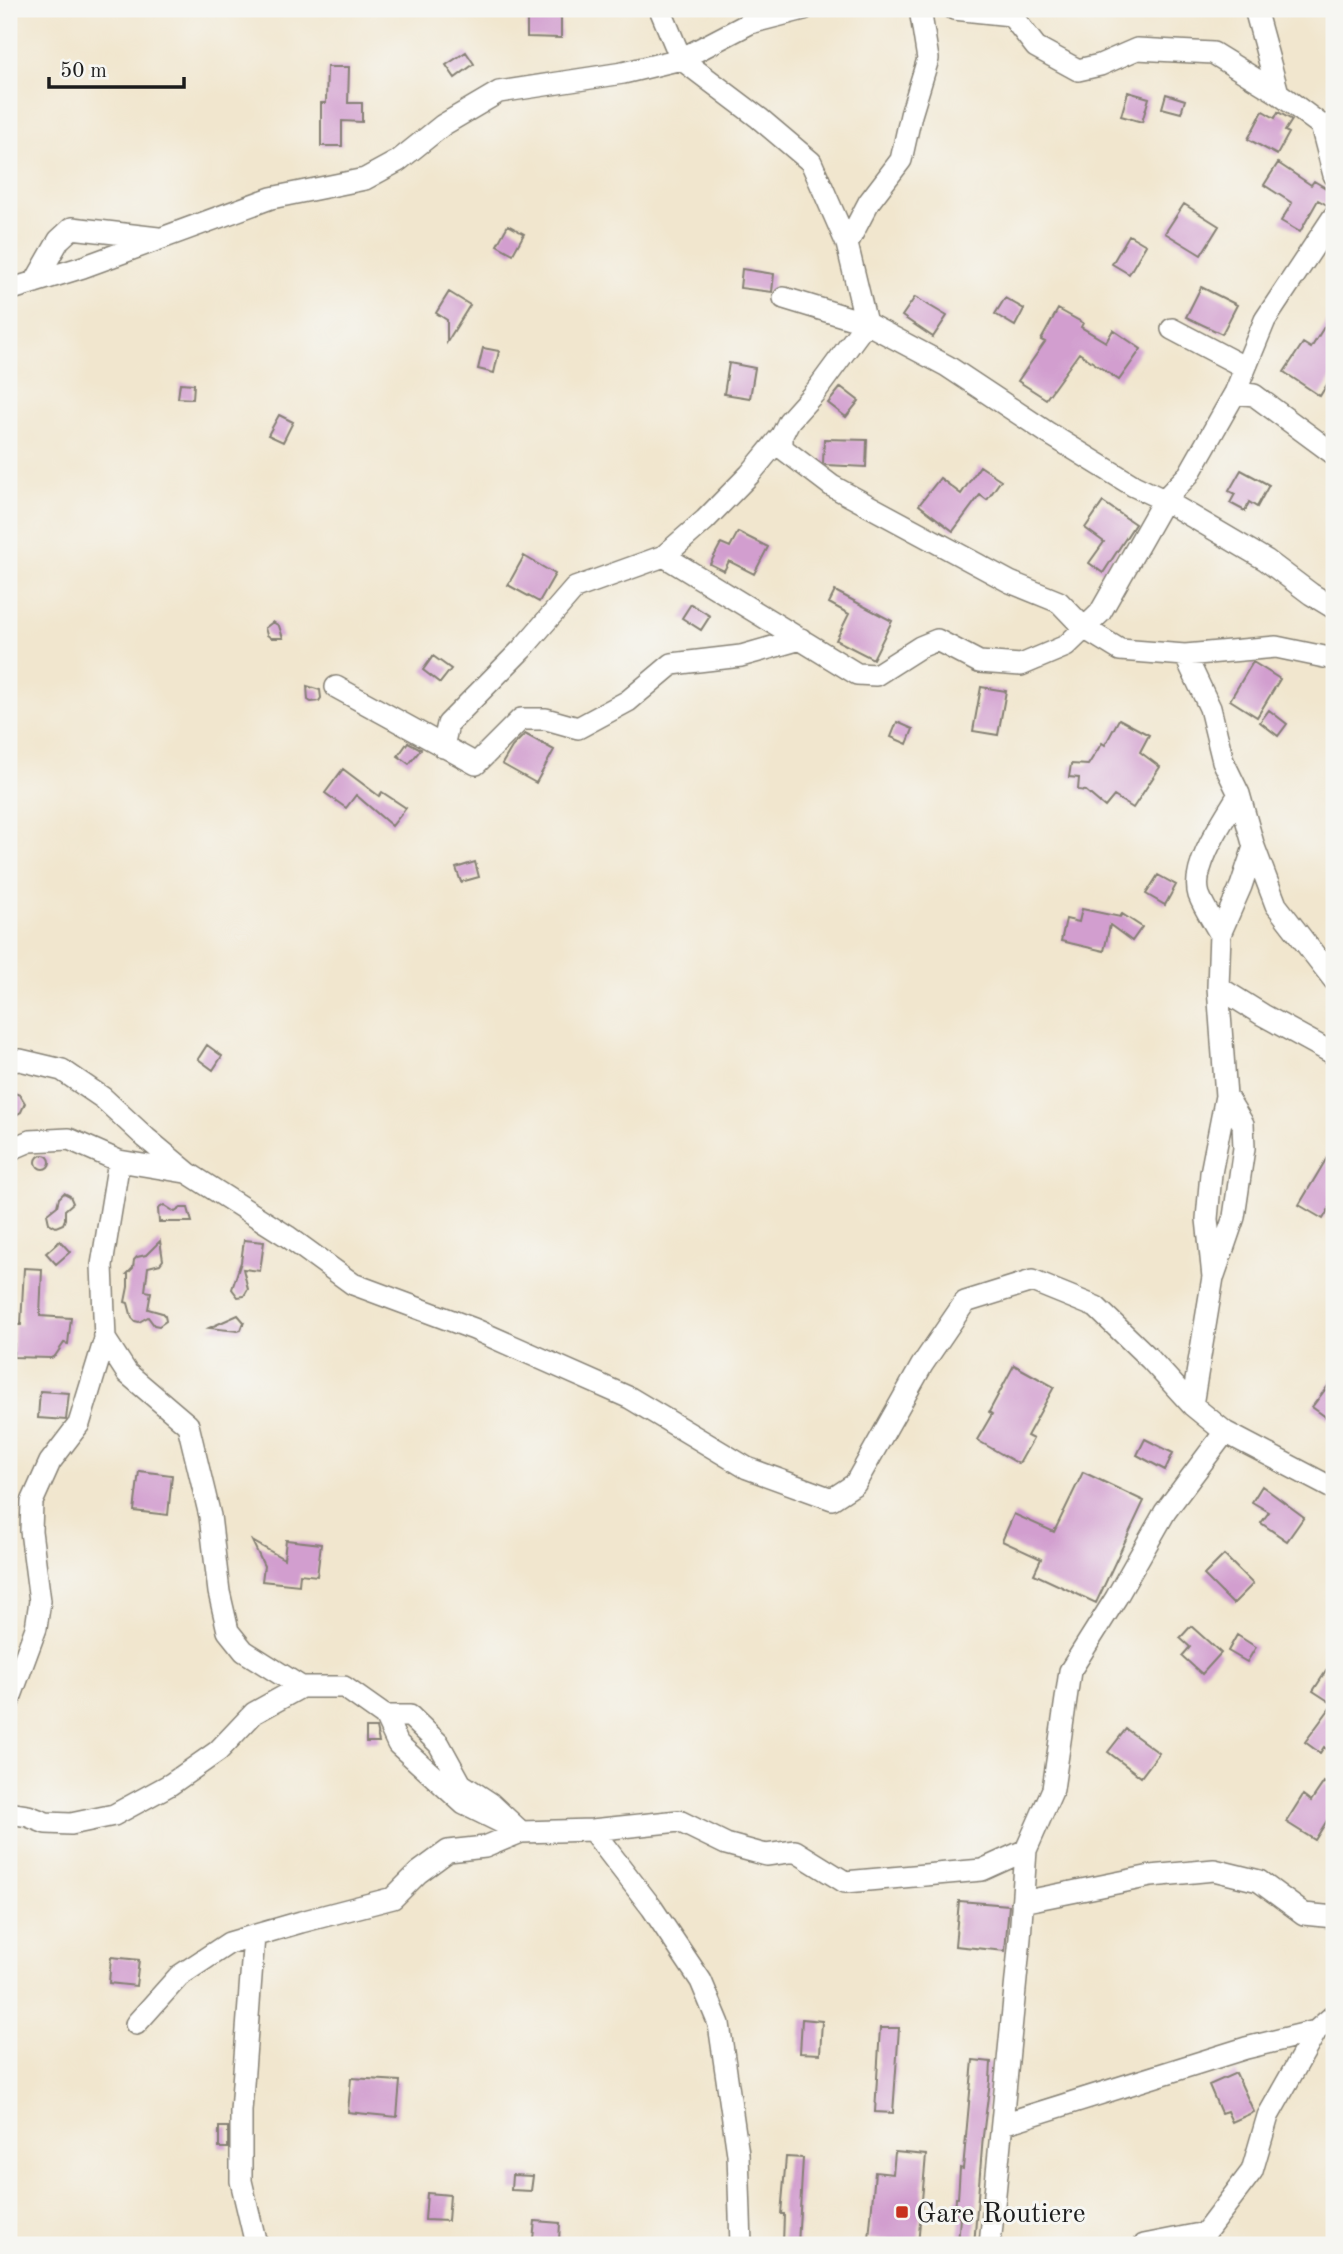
<svg xmlns="http://www.w3.org/2000/svg" width="1343" height="2254" viewBox="0 0 1343 2254" font-family="'Old Standard TT',serif">
	<rect width="100%" height="100%" fill="#f6f6f2"/>
	<filter id="ink" filterUnits="userSpaceOnUse"><feTurbulence type="fractalNoise" baseFrequency=".0143" numOctaves="2"/><feDisplacementMap in="SourceGraphic" scale="14" xChannelSelector="R" yChannelSelector="G"/><feConvolveMatrix kernelMatrix="1 2 1 2 8 2 1 2 1" color-interpolation-filters="sRGB"/></filter>
	<filter id="wash" filterUnits="userSpaceOnUse"><feTurbulence type="fractalNoise" baseFrequency=".00686" numOctaves="4" result="noise"/><feDisplacementMap in="SourceGraphic" scale="28" xChannelSelector="R" yChannelSelector="G"/><feGaussianBlur stdDeviation="1.57" result="paint"/><feColorMatrix in="noise" values="0 0 0 0 0 0 0 0 0 0 0 0 0 0 0 0 0 1.4 0 .05"/><feComposite in="paint" operator="in"/></filter>
	<g filter="url(#wash)">
		<rect width="100%" height="100%" fill="#f1e6ce"/>
		<g id="blocks">
			<path fill="#d29ecf" d="M527,17h34v21l-34,-1z
				M466,52l8,12 -19,14 -9,-13z
				M327,67h22l-1,36h14v19l-20,-1v25h-21v-43h5z
				M1128,92l21,6 -7,24 -21,-6z
				M1166,94l19,6 -4,13 -19,-5z
				M1263,111l12,7 3,-6 14,8 -7,11 4,2 -12,22 -29,-16z
				M1278,163l33,22 3,-4 20,12 -7,12 -9,-5 -18,32 -19,-11 11,-18 -28,-18z
				M1184,204l35,22 -18,29 -36,-22z
				M508,225l16,9 -11,20 -16,-9z
				M1129,235l17,10 -17,29 -17,-10z
				M742,269l32,5 -2,18 -32,-4z
				M1201,287l36,18 -15,29 -36,-17z
				M449,292l21,13 -23,37v-22l-11,-7z
				M915,297l32,19 -14,21 -31,-21z
				M1005,298l19,11 -9,17 -20,-12z
				M1058,309l25,14 -2,4 25,15 7,-12 28,19 -22,31 -40,-27 -33,46 -28,-18 27,-39 -4,-2z
				M1334,311v62l-14,23 -36,-24 19,-29 8,5z
				M483,348l16,3 -5,22 -16,-4z
				M729,363l26,5 -5,30 -26,-4z
				M180,383l14,1 -1,15 -15,-1z
				M841,387l18,14 -13,16 -18,-14z
				M279,415l14,7 -10,20 -15,-7z
				M824,439l43,1 -1,27 -40,-2 -3,-2z
				M980,466l21,14 -14,20 -7,-5 -27,36 -34,-26 21,-27 21,16z
				M1241,470l28,15 -12,22 -8,-5 -4,9 -15,-8 5,-9 -6,-3z
				M1103,502l32,22 -32,49 -14,-10 15,-21 -19,-14z
				M738,532l30,15 -14,27 -25,-13 -5,10 -14,-7 11,-21 9,4z
				M524,556l31,18 -16,28 -31,-17z
				M835,591l57,30 -19,38 -37,-19 13,-26 -20,-11z
				M691,604l19,12 -9,14 -19,-12z
				M273,622l6,4 4,12h-12l-4,-3 -2,-7z
				M433,656l18,13 -11,14 -17,-13z
				M1253,662l27,17 -23,38 -27,-17z
				M307,686l13,4 1,8 -2,3 -8,1 -3,-2z
				M981,687l25,4 -8,44 -25,-4z
				M1269,710l18,14 -9,12 -18,-14z
				M1119,719l30,16 -9,17 20,15 -27,41 -19,-12 -9,11 -19,-16 -8,-1 1,-12 -10,-1 2,-13 17,1 14,-22 3,2z
				M897,722l16,7 -6,15 -16,-7z
				M525,734l29,16 -18,33 -34,-19 10,-17z
				M408,742l13,7 -12,15 -11,-8z
				M343,769l36,27 3,-4 24,16 -14,18 -36,-31 -10,13 -21,-15z
				M475,862l4,15 -18,5 -5,-14z
				M1158,875l18,10 -11,20 -19,-11z
				M1082,909l38,8 2,-3 20,13 -10,14 -22,-16 -6,26 -43,-10 5,-22 13,3z
				M207,1045l15,11 -9,14 -15,-11z
				M9,1091l11,4 5,8 -4,9 -12,7z
				M1334,1146v54l-11,19 -24,-14z
				M36 1162a7 7 0 1 1 14 0a7 7 0 1 1-14 0Z
				M64,1193l6,3 3,7 -8,7v9l-2,5 -7,3 -7,-4 -2,-9 10,-8 2,-8z
				M164,1205l11,7 6,-4h7l4,14h-33l-1,-13z
				M244,1240l20,2 -4,29 -17,-2 5,20 -4,7 -6,1 -6,-8 9,-27z
				M60,1241l10,11 -14,12 -10,-11z
				M160,1241l3,19 -3,4 -12,3 -3,24 6,1 -3,17 14,4 3,3 1,5 -7,5 -5,-1 -6,-8 -9,5 -4,-1 -3,-3 -4,-15 -3,-1 3,-15v-13h-1l6,-6 1,-8 3,-3 9,-2z
				M24,1268l18,1 -2,47 31,2 -3,26 -4,-1 -9,13 -4,2 -38,-1 2,-32h6z
				M238,1315l6,7 -3,8 -3,1 -29,-3z
				M1014,1365l40,22 -27,49 6,3 -14,25 -42,-24 15,-26 -3,-2z
				M1334,1378v45l-22,-16z
				M40,1391l29,2 -3,27 -28,-2z
				M1145,1439l28,14 -8,17 -28,-15z
				M139,1471l33,4 -4,40 -34,-4z
				M1083,1472l61,29 -48,102 -62,-29 7,-15 -39,-18 12,-27 40,18z
				M1262,1486l42,31 -17,24 -26,-18 8,-11 -17,-10z
				M286,1540l35,4 -4,32 -17,-2 -1,11 -37,-4 2,-15 -12,-25 32,18z
				M1224,1555l29,29 -20,20 -29,-29z
				M1191,1626l30,27 -19,21 -20,-18 8,-9 -10,-9z
				M1237,1635l19,12 -9,15 -19,-11z
				M1334,1659v96l-10,-8 -4,6 -15,-11 28,-38 -20,-13z
				M366,1728h10l3,14h-13z
				M1126,1729l33,24 -18,24 -33,-25z
				M1324,1782l10,7v20l-19,31 -29,-18 17,-27 8,6z
				M959,1901l50,4 -4,46 -50,-5z
				M111,1957l28,3 -3,26 -27,-3z
				M802,2019l20,2 -2,33 -20,-1z
				M880,2028h19l-6,85 -18,-1z
				M973,2060l18,2 -1,19 -7,55 -9,109h-16l2,-28h-5l1,-19h2l2,-30 3,1z
				M1236,2073l18,39 -22,10 -5,-11 -6,2 -12,-28z
				M351,2078l49,3 -3,36 -49,-5z
				M219,2127h9v21h-9z
				M895,2152l31,3 -8,90h-31l1,-5 -19,-1 6,-67 18,2z
				M786,2157l17,1 -5,87h-15l1,-31h-3z
				M512,2175l21,1 -2,15 -20,-1z
				M427,2193l23,2 -2,26 -23,-1z
				M535,2221l25,2 -1,18 -26,-2z"/>
		</g>
	</g>
	<g filter="url(#ink)">
		<use href="#blocks" fill-opacity="0" stroke="#868175" stroke-width="2"/>
		<g fill="none" stroke-linecap="round" stroke-linejoin="round">
			<defs>
				<path id="minor" d="M660,9l21,50 78,59 52,44 36,82 19,79 81,43 101,67 86,53 30,14 102,60 45,34 23,14
					M954,9l57,6 25,32 42,23 22,-5 37,-16 76,4 65,40 43,32
					M1255,9l23,84
					M1332,125h-11l13,50
					M847,244l22,-42 32,-42 10,-45 17,-56 -8,-50
					M35,282l24,-42 13,-12 86,10
					M9,290l74,-23 188,-69 94,-19 33,-18 45,-36 56,-33 124,-19 58,-14 69,-36 54,-14
					M784,298l82,25 -50,68 -27,30 -7,14v13l50,38 178,96 49,20 25,26 36,22 65,5 91,-8 58,12
					M1172,329l72,38
					M1235,393l19,2 80,59
					M664,556l193,118 19,1 44,-28 17,-7 42,22 42,3 45,-19 34,-33 64,-113 25,-26 46,-81 30,-73 69,-104
					M1185,655l25,53 13,53 16,33 15,53 -13,39 -21,48 -2,53 8,109 -15,77 -4,46 6,58 -21,128
					M336,687l140,77 45,-45h25l32,9 50,-27 44,-37 69,-8 60,-17
					M443,747l5,-23 74,-75 53,-61 89,-32 41,-36 45,-46 32,-39
					M1254,847l22,58 58,75
					M1220,934c-7,-13 -16,-26 -21,-39 -9,-28 26,-77 40,-101
					M1218,987l45,28 71,39
					M9,1061l11,-1 42,10 41,28 43,40 42,35 99,63 66,48 121,45 156,69 117,70 85,31 23,-15 67,-119 43,-63 67,-21 64,26 54,52 42,46 33,27 109,57
					M9,1150l21,-9 39,-2 50,22 66,11
					M1214,1275l20,-58 10,-69 -1,-24 -17,-28
					M105,1339l22,34 61,52 22,91 9,76 9,39 16,20 57,36
					M9,1701l27,-73 4,-27 -9,-70 1,-29 18,-40 29,-38 26,-85 -3,-74 17,-104
					M9,1813l19,3 18,7 25,1 43,-9 57,-31 47,-33 36,-38 47,-26h43l41,29 13,28 66,60 57,28 71,-2 87,-9 47,23 40,11 29,-4 50,31 137,-12 44,-20
					M592,1830l60,78 49,73 18,43 19,130 3,91
					M1022,1902l129,-26 63,-6 45,11 45,33 30,3
					M254,1936l-13,175v70l14,59 4,5
					M136,2024l43,-48 50,-33 72,-21 92,-24 25,-25 30,-22 37,-4 36,-15 -31,-29 -29,-19 -22,-40 -29,-28h-25
					M1003,2124l243,-76 70,-17 18,-16
					M990,2245l30,-307 6,-88 27,-61 17,-118 46,-73 49,-86 60,-80
					M1144,2245l61,-12
					M1204,2245l1,-12 47,-62 16,-55 48,-85"/>
			</defs>
			<use href="#minor" stroke="#868175" stroke-width="24"/>
			<use href="#minor" stroke="#fff" stroke-width="21"/>
		</g>
	</g>
	<rect fill="#c8321e" stroke="#f6f6f2" stroke-width="2.5" x="895" y="2205" width="14" height="14" rx="3.5"/>
	<g text-anchor="middle" stroke-width="6" stroke-linejoin="round" paint-order="stroke">
		<g font-size="28" fill="#1c1c1c" stroke="#f6f6f2" text-anchor="start">
			<text x="916" y="2222">Gare Routiere</text>
		</g>
	</g>
	<rect width="1343" height="2254" fill="none" stroke="#f6f6f2" stroke-width="35"/>
	<path d="M49 77v10h135v-10" fill="none" stroke="#1c1c1c" stroke-width="3.5"/>
	<text x="60" y="77" font-size="21" fill="#1c1c1c" stroke="#f6f6f2" stroke-width="5" paint-order="stroke">50 m</text>
</svg>
